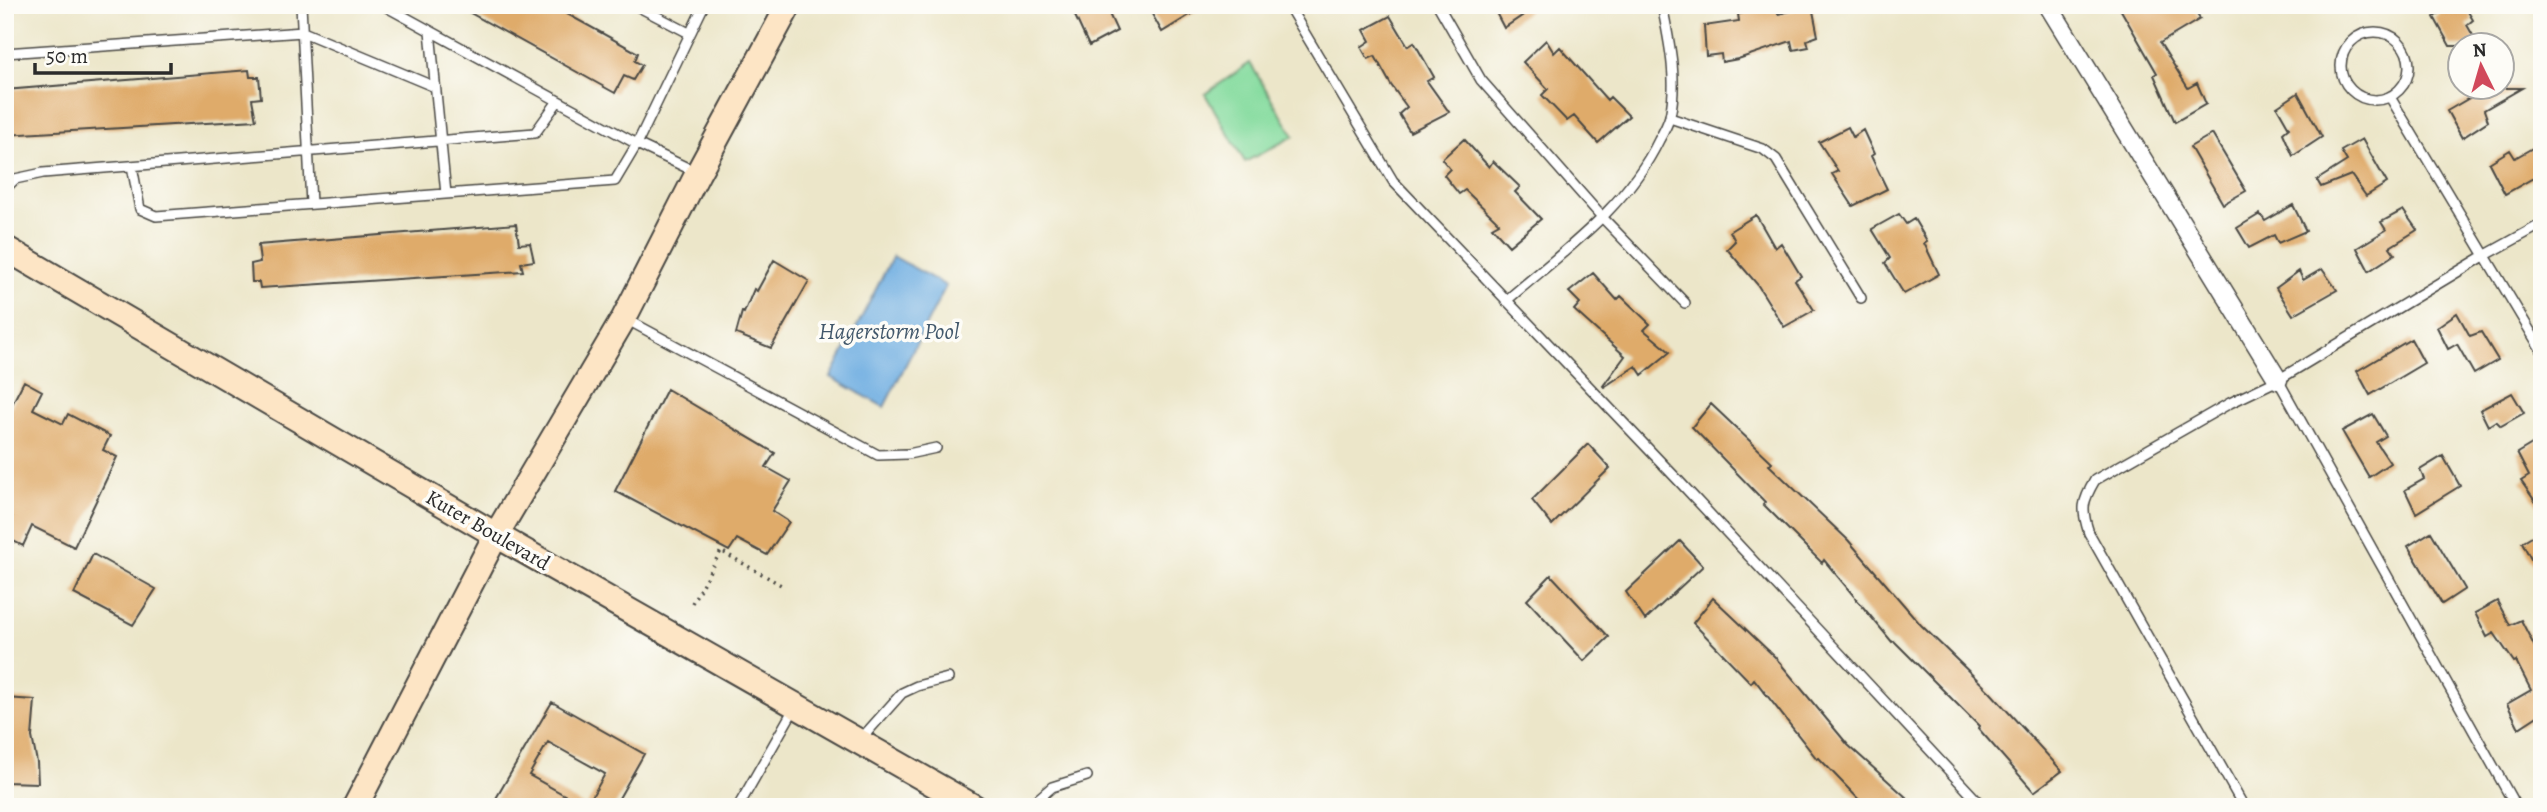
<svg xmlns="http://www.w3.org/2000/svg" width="2547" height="812" viewBox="0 0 2547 812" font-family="Alegreya,serif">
	<rect width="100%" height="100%" fill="#fdfcf7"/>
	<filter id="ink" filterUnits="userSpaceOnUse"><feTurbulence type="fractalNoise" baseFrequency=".0143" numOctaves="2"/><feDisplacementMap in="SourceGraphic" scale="14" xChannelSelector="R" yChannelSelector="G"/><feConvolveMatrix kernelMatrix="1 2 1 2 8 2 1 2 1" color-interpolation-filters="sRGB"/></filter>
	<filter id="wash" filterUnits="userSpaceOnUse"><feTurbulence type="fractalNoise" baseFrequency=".00686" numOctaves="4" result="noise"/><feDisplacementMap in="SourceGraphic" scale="28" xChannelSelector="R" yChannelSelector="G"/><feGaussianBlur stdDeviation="1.57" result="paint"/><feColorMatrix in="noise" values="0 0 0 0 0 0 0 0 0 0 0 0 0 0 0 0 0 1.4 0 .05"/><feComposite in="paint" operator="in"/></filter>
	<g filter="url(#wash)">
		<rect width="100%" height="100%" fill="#ece6c9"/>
		<path fill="#84db9e" stroke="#588364" stroke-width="2" d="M1250,63l44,73 -49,26 -40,-68z"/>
		<path fill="#6eade1" stroke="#4c6c86" stroke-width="2" d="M893,256l53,30 -62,121 -53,-30z"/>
		<g id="blocks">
			<path fill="#dfab6a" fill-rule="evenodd" d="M456,5h95l87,48 -3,8 7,4 -9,15 -9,-4 -9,17z
				M1070,5h35l12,26 -28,15z
				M1147,5h59l-44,27z
				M1492,5h46l-34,23z
				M2118,5h73l9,14 -40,24 28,45 9,-5 9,21 -31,18 -21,-47 3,-2z
				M2452,5h12l9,15 -6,5 12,21h-29l-16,-29z
				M1812,6l6,30 -11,4 2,7 -16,3 -2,-9 -53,18 -16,3 -1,-8 -15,2 -2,-30 35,-5 -1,-7 38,-7 2,7z
				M1390,16l18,30 6,-4 20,35 -7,4 22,31 -39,20 -11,-18 8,-7 -16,-22 -16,-29 -7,3 -7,-12 9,-6 -6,-11z
				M1546,40l8,13 6,-6 47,53 3,-3 19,19 -31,27 -24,-27 -7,5 -25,-26 6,-6 -25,-27z
				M249,70l1,7h9l2,21 -9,1 4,21 -251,15v-45z
				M2473,88h49l-38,22 4,11 -26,17 -15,-27 29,-17z
				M2298,93l24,44 -29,19 -10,-23 6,-5 -12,-21z
				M1848,127l5,10 10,-7 11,24 -3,2 16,33 -34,17 -21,-32 6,-3 -19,-29z
				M2212,134l34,57 -23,13 -33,-57z
				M1464,139l25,28 4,-6 27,26 -5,5 26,27 -32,27 -17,-19 7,-4 -34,-33 -6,4 -15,-19 6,-6 -8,-10z
				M2362,139l25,44 -21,13 -15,-21 -30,12 -4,-7 30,-19 -6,-10z
				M2536,146l6,9v18l-37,21 -16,-31 21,-13 5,8z
				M2293,205l13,26 -28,12 -4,-8 -25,13 -12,-20 23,-14 5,7z
				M2403,210l14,20 -27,17 5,7 -26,17 -12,-23 29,-18 -5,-8z
				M1899,214l7,10 8,-5 13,22 -3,2 15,31 -35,20 -19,-31 5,-5 -18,-29z
				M1756,215l19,33 6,-5 20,33 -6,4 19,30 -30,17 -27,-43 -30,-35 8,-8 -5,-10z
				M516,224l3,20 11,-1 4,18 -13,2 2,8 -263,17 -1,-6h-7l-1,-18 9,-2 -2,-17z
				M774,260l35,21 -38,67 -35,-14 6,-22 2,1 10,-24 3,2z
				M2322,269l15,21 -44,25 -17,-27 23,-17 4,9z
				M1593,273l24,27 4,-4 29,28 -6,6 26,22 -28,23 -6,-9 -32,21 -1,-1 22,-30 -51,-46 6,-7 -11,-11z
				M2457,313l13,23 11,-4 17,28 -24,14 -17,-30 -9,5 -11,-22z
				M2411,339l13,24 -54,32 -13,-24z
				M24,381l18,10 -9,18 30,15 5,-10 42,22 -7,14 14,7 -43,90 -42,-21 -9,20 -18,-9v-8l7,-12 -7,-3v-109l5,3z
				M667,389l108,64 -9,14 25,14 -19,30 17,11 -22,33 -30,-16 -8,12 -114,-60z
				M2512,393l12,20 -23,13 -5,-5 -8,5 -8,-16z
				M1711,404l61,58 -3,3 79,75 73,85 69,67 72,79 -28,21 -56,-64 1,-2 -85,-85 -2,1 -68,-82 -2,3 -59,-59 2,-2 -73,-75z
				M2373,414l13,22 -10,6 14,21 -21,14 -27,-46z
				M2542,438v73l-21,-30 8,-5 -12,-23z
				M1588,444l22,24 -58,57 -20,-25z
				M2443,456l17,30 -44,27 -11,-23 19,-11 -4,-9z
				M2542,530v50l-20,-38z
				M2431,532l34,57 -23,15 -34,-58z
				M1680,541l23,25 -58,54 -19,-28z
				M93,554l63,35 -23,36 -59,-31z
				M1551,575l58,62 -25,24 -57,-61z
				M1713,598l62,59 73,88 69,62h-51l-47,-49 -2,1 -63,-80 -3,4 -58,-60z
				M2497,601l13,24 11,-5 21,41v52l-23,15 -12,-24 24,-14 -15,-29 -2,1 -20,-29 -7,4 -12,-24z
				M5,698l30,2 -3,37 5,25 1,21 -33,-1z
				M552,702l92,52 -30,53h-123zM548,742l57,32 -19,33 -57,-32z"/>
		</g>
	</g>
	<g filter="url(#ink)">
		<use href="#blocks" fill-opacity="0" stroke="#484743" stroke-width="2"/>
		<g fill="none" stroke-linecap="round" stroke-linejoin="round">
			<defs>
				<path id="lane" d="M301,5l10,199
					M383,5l254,139 59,28
					M635,5l54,28
					M1288,5l105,176 284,298 306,328
					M1438,5l43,75 121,137 83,86
					M5,13l8,-8
					M430,31l16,163
					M2341 66a34 34 0 1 1 68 0a34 34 0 1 1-68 0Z
					M5,53l298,-21 132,55
					M2390,97l152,254
					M1670,118l93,31 13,10 85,139
					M132,166l8,43 16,7 459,-35 22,-37 67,-139
					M5,189l10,-10 28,-6 492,-40 23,-32
					M1506,301c55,-48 121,-94 153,-161 4,-7 9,-16 11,-24 8,-37 -1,-75 -8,-111
					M626,319l252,136 30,-1 28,-6
					M2278,380l238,427
					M860,740l42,-47 15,-7 31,-8
					M738,807l57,-100
					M1029,807l23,-20 35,-11
					M2244,807l-155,-274c-8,-24 -7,-31 6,-53l135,-77 48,-23 206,-124 58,-32"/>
				<path id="street" d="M2048,5l230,375"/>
				<path id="secondary" d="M5,248l491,287 478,272
					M355,807l141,-272 128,-217 74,-145 91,-168"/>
			</defs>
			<use href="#lane" stroke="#484743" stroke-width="12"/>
			<use href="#street" stroke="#484743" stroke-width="21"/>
			<use href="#secondary" stroke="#484743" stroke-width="28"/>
			<path stroke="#484743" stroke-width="3.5" stroke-dasharray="2 5" stroke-linecap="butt" d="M692,603l29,-52 62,35"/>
			<use href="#lane" stroke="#fff" stroke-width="9"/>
			<use href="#street" stroke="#fff" stroke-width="18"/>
			<use href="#secondary" stroke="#fde5c5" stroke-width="24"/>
		</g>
	</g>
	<g text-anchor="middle" stroke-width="7" stroke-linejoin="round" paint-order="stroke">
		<g font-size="21" fill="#2b2b2b" stroke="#fdfcf7">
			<text transform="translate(488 530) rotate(30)" y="7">Kuter Boulevard</text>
		</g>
		<g font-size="23" font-style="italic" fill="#42586b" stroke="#fdfcf7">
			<text x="889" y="339">Hagerstorm Pool</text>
		</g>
	</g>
	<rect width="2547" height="812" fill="none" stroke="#fdfcf7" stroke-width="28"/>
	<g transform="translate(2481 66) rotate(355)"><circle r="33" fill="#fdfcf7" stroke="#a9a8a5" stroke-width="2"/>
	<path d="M0-5L12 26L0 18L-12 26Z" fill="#d1495b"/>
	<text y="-10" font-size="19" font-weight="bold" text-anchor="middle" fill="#2b2b2b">N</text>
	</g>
	<path d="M35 63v10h136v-10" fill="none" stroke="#2b2b2b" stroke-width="3.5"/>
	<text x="46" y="63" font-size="21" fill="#2b2b2b" stroke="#fdfcf7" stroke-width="5" paint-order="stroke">50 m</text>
</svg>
